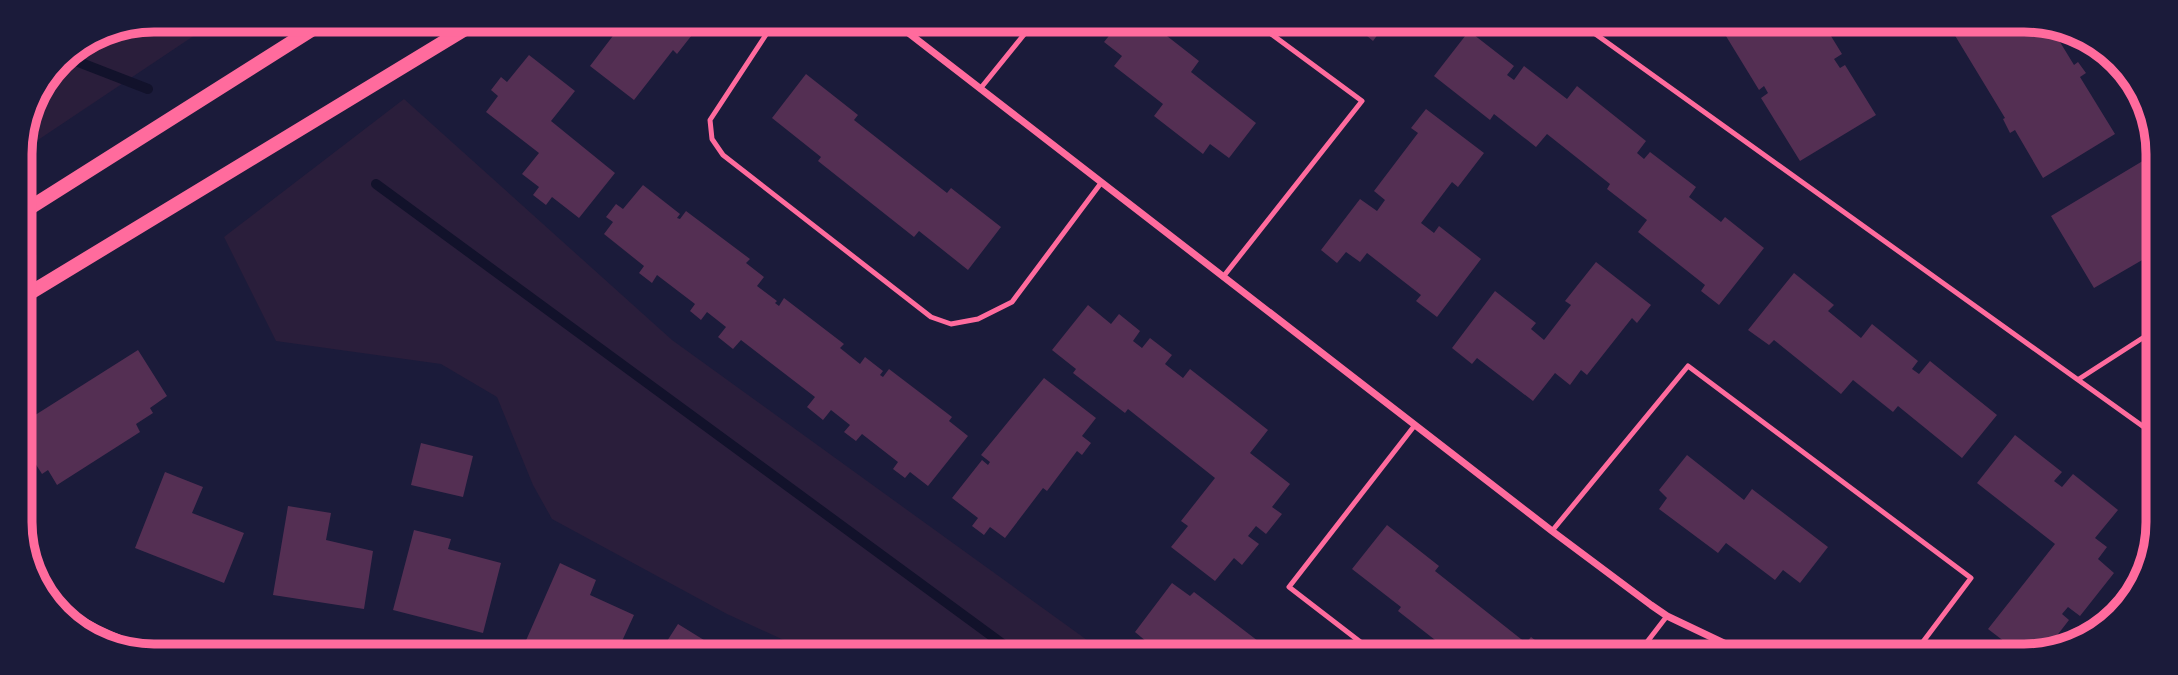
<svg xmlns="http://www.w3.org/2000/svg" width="2178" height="675" viewBox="0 0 2178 675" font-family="Bitter,serif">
	<rect width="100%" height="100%" fill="#1b1b3a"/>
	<path fill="#2a1e3b" d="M154,19h65l-199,133v-7l39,-87 44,-29z
		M404,99l268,241 433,313h-293l-85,-39 -175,-95 -19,-34 -36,-88 -56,-33 -165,-23 -52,-104z"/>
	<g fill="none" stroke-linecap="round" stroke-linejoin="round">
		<path stroke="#12122b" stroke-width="10" d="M63,56l85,33
			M376,184l639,469"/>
	</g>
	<path fill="#542f53" d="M625,20l78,1 -26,33 -4,-4 -39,50 -44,-34z
		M1120,22h29l50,39 -8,11 65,51 -27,35 -19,-14 -7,10 -49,-38 9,-12 -49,-38 8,-10 -18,-14z
		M1356,22h31l-14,19 -19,-16z
		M1718,23h105l19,31 -8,5 6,9 5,-3 31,50 -76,46 -39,-63 7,-5 -4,-7 -5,4z
		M1948,24h101l25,41 4,-3 8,11 -6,4 35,57 -72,44 -28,-48 -5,3 -7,-14 2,-1z
		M1469,31l45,35 -7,9 7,5 10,-14 43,33 10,-13 69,55 -9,12 7,6 6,-7 46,35 -7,10 32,25 4,-5 39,31 -45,57 -18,-14 4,-6 -67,-53 9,-12 -40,-31 3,-5 -63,-50 -11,13 -42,-33 -4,6 -56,-44z
		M529,55l46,36 -24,30 64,52 -36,45 -27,-21 -6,8 -13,-10 6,-8 -17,-13 17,-21 -53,-41 12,-16 -7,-6 10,-13 6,5z
		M806,74l52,41 -4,5 93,73 4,-5 50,39 -33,43 -49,-39 -5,6 -96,-76 3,-4 -49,-39z
		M1426,109l58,44 -26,34 -6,-5 -31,41 13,10 5,-7 42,33 -44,58 -21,-16 5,-6 -54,-42 -7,9 -14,-10 -9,11 -16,-13 39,-51 17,12 8,-11 -11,-9 44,-58 -7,-5z
		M2156,153v99l-62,36 -43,-72z
		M643,185l37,29 -3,4 3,1 6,-8 64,48 -4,4 18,14 -7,9 20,15 -2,2 4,3 5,-8 60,46 -4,4 20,16 5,-7 18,14 -3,4 3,2 6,-8 63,48 -3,4 19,15 -40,50 -18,-14 -5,6 -12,-9 5,-7 -36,-28 -6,7 -12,-9 6,-7 -19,-15 -8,10 -16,-13 8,-10 -74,-57 -8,9 -15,-12 8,-10 -19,-15 -6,8 -11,-9 5,-7 -38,-29 -5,8 -13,-10 5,-7 -40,-32 9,-12 -7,-5 10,-13 7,5z
		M1596,262l55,43 -14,18 -5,-5 -45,57 -6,-5 -11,15 -15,-12 -22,28 -56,-43 -5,6 -20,-16 43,-57 41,32 -5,6 13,11 27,-35 -6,-4z
		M1794,273l40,32 -6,6 33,27 11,-14 46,37 -6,8 7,5 11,-13 67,54 -35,43 -64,-52 -5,6 -40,-32 -12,14 -67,-54 -5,5 -21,-15z
		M1088,305l23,19 8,-10 21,17 -7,10 9,7 8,-10 22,17 -7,9 18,14 7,-9 78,61 -18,23 40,31 -18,23 10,7 -16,20 -10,-8 -8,10 11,8 -17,21 -8,-7 -19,23 -44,-34 17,-21 -7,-5 34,-43 -87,-69 -3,4 -52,-40 3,-4 -24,-19z
		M138,350l29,46 -17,12 3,5 -17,11 4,8 -83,53 -9,-15 -6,4 -21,-33v-17z
		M1044,378l52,40 -14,18 9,7 -9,12 -5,-4 -30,40 -4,-3 -38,50 -15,-11 -6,8 -12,-9 6,-8 -26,-20 30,-38 6,5 2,-3 -9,-7z
		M2015,435l47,37 -8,9 8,6 11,-13 45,36 -23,28 12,9 -9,12 16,14 -34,43 -12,-9 -6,7 7,6 -24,31 -12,4h-11l-34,-26 67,-85 -78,-61z
		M421,443l52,13 -10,41 -52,-12z
		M1687,455l57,45 8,-11 76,58 -28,36 -17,-13 -8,10 -49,-37 -8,10 -59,-44 8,-11 -8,-8z
		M165,472l38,15 -11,26 52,20 -20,50 -89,-35z
		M288,506l43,7 -5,27 47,11 -9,58 -91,-14z
		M1387,525l52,41 -4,5 91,72 5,-6 22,17h-100l-55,-43 3,-4 -49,-38z
		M414,530l37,9 -3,10 53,14 -18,70 -90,-23z
		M560,563l36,17 -6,15 44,20 -17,37h-78l-15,-7z
		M1172,583l18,13 4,-4 64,49 -3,5 10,8 -117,-1 5,-6 -18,-15z
		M678,624l34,21 -5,7h-47z"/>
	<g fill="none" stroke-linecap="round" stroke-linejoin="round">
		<path stroke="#ff6b9d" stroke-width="5" d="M775,21l-65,99 2,19 11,16 208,162 20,7 27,-5 34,-17 89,-119
			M1580,23l575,412
			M980,89l55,-68
			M1223,277l139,-176 -107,-79
			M2079,379l76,-49
			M1552,531l136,-165 283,212 -58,77
			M1376,654l-87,-67 126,-162
			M1637,655l30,-39"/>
		<path stroke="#ff6b9d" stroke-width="7" d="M893,21l659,510 99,74 16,11 82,39
			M46,595c31,27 68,42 106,56"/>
		<path stroke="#ff6b9d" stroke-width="14" d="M20,214l307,-194
			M20,299l460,-279"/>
	</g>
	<path d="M0 0H2178V675H0ZM154 32H2024A122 122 0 0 1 2146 154V522A122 122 0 0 1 2024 644H154A122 122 0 0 1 32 522V154A122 122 0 0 1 154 32Z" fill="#1b1b3a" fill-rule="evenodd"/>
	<path fill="none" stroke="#ff6b9d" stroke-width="9" d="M154 32H2024A122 122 0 0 1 2146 154V522A122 122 0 0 1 2024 644H154A122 122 0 0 1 32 522V154A122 122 0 0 1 154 32Z"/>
</svg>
